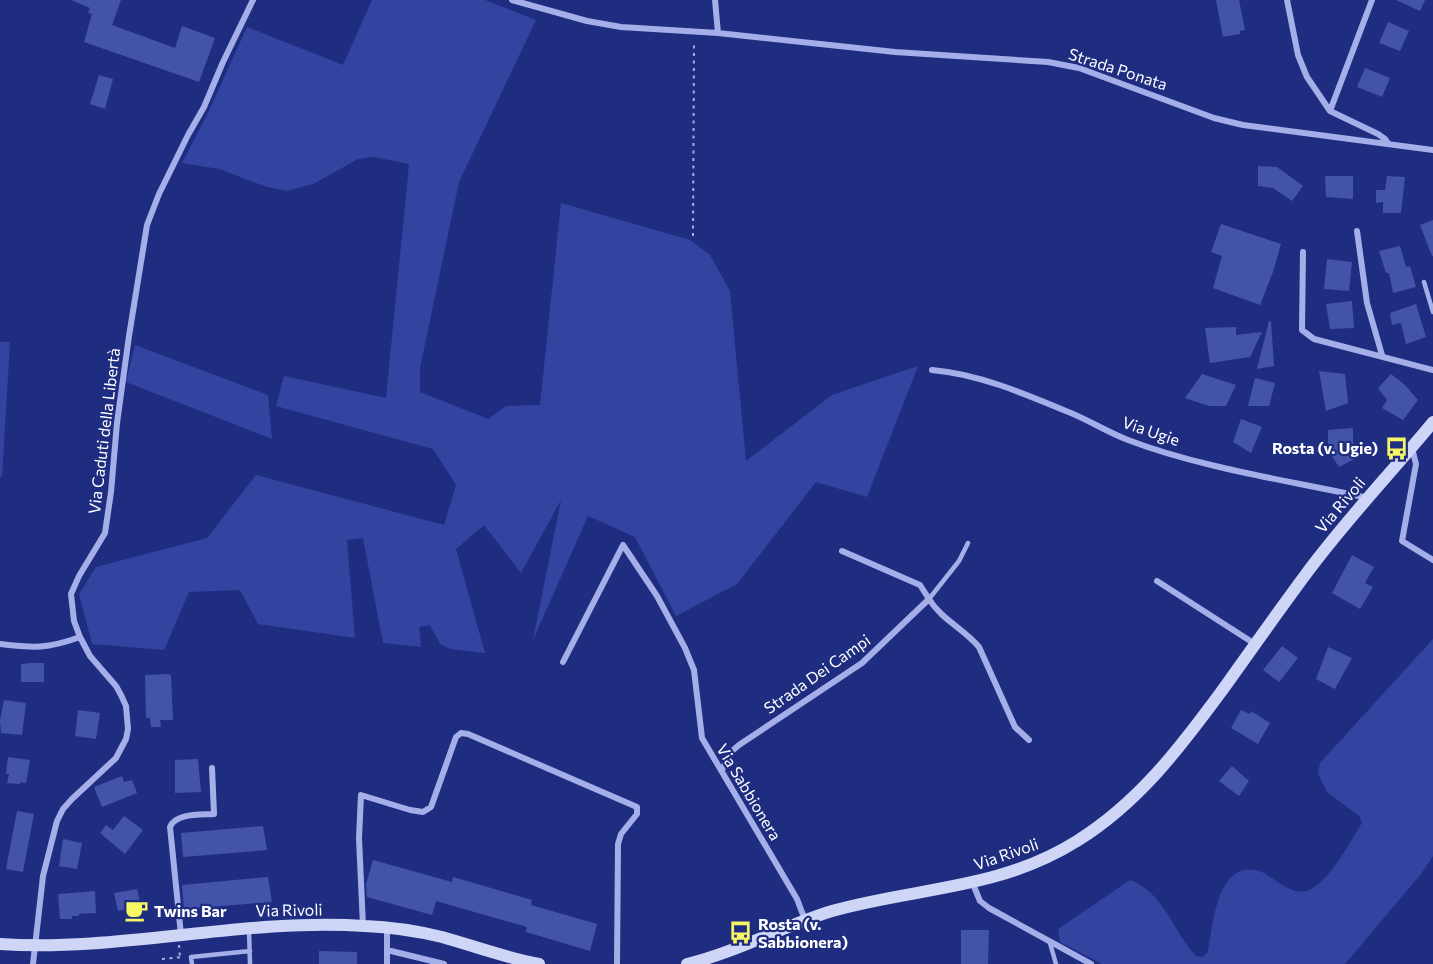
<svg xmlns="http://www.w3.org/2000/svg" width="1433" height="964" viewBox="0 0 1433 964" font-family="Commissioner,sans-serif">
	<rect width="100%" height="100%" fill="#1f2d81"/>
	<path fill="#32449f" d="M372,0h113l51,20 -77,162 -39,186v24l68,27 18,-13 34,-1 21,-202 129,37 20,15 20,36 16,170 86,-66 86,-29 -51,131 -51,-15 -79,102 -61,32 -41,-79 -47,-21 -55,124 28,-140 -40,73 -37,-48 -28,24 29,104 -34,-4 -11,-5 -10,-19 -11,2 2,20 -38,-4 -20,-105 -16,2 8,98 -97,-14 -18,-34 -51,2 -25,58 -72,-6 -13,-50 17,-27 111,-29 49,-63 188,50 12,-40 -23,-36 -157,-43 8,-30 102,22 23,-234 -35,-7 -16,2 -45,25 -26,7 -20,-4 -48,-18 -37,-6 26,-50 39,-86 96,38z
		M0,342h10l-8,135h-2z
		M135,345l133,50 4,44 -146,-57z
		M1433,639v217l-12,18 -76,90h-243l-42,-22 -2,-13 72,-49c34,12 43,52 66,76l7,1 5,-5c5,-27 9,-93 51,-81 7,2 14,8 20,12 10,5 18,12 30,7 20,-8 41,-48 53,-67l-3,-7 -32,-24 -9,-18 2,-11z"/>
	<path fill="#4353a9" d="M71,0h50l-9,25 63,23 7,-22 33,12 -16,44 -115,-40 8,-28 -4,-1 2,-5z
		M1216,0h23l6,30 -5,1v3l-17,3z
		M1396,0h29l-5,11z
		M1388,22l21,9 -9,20 -21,-8z
		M1365,68l25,10 -8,19 -25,-10z
		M99,75l14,4 -8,30 -15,-5z
		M1258,166l19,1 26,19 -11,15 -19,-13 -15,-2z
		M1325,176h28v23l-27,-2z
		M1387,176l18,1 -4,36h-18v-11l-7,1v-13h9z
		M1433,220v36h-1l-12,-31z
		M1221,224l60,20 -8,28 -13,33 -47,-17 9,-32 -11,-4z
		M1400,246l6,21 4,-1 6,21 -23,6 -4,-20h-3l-7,-22z
		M1327,259l25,3 -3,29 -25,-2z
		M1352,301l2,27 -24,1 -4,-25z
		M1416,304l10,33 -20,7 -5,-21 -9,2 -2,-12z
		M1269,321h2l3,45 -17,3z
		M1236,327v8l26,-3 -12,25 -40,6 -5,-35z
		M1319,371l26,3 3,29 -22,8z
		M1202,374l34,11 -10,21h-17l-24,-8z
		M1391,374l14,11 13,15 -15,20 -21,-12 5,-8 -9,-12z
		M1255,378l20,5 -6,23h-21z
		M1241,419l21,8 -11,26 -18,-11z
		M1353,428v14l9,13 -23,12 -11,-17v-20z
		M1352,555l22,12 -9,16 8,4 -13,22 -28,-16z
		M1282,646l16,12 -19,24 -16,-12z
		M1328,647l24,11 -17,31 -19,-10z
		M32,663h12v19h-23v-18z
		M168,674l3,1 2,45h-13l1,7h-10l-1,-9h-4l-1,-43z
		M4,700l22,3 -4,32 -21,-2 -1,-13z
		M78,710l22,3 -4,26 -21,-3z
		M1241,710l9,4 1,-3 19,12 -12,21 -27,-16z
		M8,757l22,3 -4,23 -5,-1 -1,2 -13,-1 2,-9h-3z
		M198,759l3,33 -26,1v-33z
		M1232,766l17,15 -10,15 -20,-15z
		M122,776l2,6 8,-2 5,13 -35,14 -8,-20z
		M17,811l17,3 -11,58 -17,-3z
		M124,816l19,14 -18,24 -25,-21 6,-8 7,5z
		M263,826l4,24 -84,7 -2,-24z
		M63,839l19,4 -5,26 -18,-3z
		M373,860l79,22 1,-5 79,23 -1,5 66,19 -7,27 -64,-19 1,-5 -91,-26 -4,14 -65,-18 -1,-13z
		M268,877l4,25 -88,7 -2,-24z
		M137,889l4,16 -23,6 -4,-18z
		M95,891l1,22 -17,1v2h-7v3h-12l-2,-25z
		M961,930h28l-1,34h-27z
		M319,951l38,1v12h-38z"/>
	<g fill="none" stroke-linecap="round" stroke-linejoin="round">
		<path stroke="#a4afe9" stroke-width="2" stroke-dasharray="3 4.5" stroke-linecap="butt" d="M693,236l1,-195
			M179,945l1,13
			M162,959l21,-2"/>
		<path stroke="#a4afe9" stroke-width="4.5" d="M1424,282l9,30
			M929,599l30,-38 9,-18
			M249,930l1,34
			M1050,943l6,21
			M192,964l-1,-7 59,-6"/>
		<path stroke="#a4afe9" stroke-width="6" d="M512,0l75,21 34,6 97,6 177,19 153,10 31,6 135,50 29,7 190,25
			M715,0l3,33
			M1287,0l11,55 9,22 23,34 48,23 7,5 3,4
			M1330,111l42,-111
			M1357,231l10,72 15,52
			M1303,252l-1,78 12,9 119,31
			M932,370c46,4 91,23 134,41 21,8 41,21 62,29 73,28 163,41 240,58
			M1412,448l4,16 -14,77 31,19
			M1157,581l98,63
			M929,599c12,20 35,30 50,48l36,80 14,13
			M0,644c34,4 47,5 80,-7
			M563,662l60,-117 34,51 28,52 9,22 8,68 95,161 8,21
			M722,770l10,-19 7,-6 123,-82 67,-64 -9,-14 -78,-34
			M973,884l7,17 9,7 102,56
			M363,926l-4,-88 2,-43 49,15 13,2 8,-5 25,-70 5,-4 7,1 169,73v7l-16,20 -3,10 -1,120
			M387,928v36
			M181,935l-11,-108c6,-14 30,-12 44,-13l-2,-46
			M387,950l57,14
			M33,964l10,-88 14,-55 6,-12 9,-10 44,-41 10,-19 2,-10 -2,-23 -5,-11 -5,-9 -26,-30 -10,-19 -6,-16 -3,-27 8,-18 26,-43 6,-41 6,-69 12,-87 18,-111 12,-31 29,-59 16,-28 19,-45 30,-62"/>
		<path stroke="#cfd5f7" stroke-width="12" d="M0,944c122,8 242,-26 365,-18 26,1 52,5 77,11 32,9 64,21 97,27
			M687,964c50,-12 96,-38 145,-53 85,-24 167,-21 245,-70 61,-38 102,-92 144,-149 28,-39 56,-79 85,-118 39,-53 85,-101 127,-152"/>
	</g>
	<defs>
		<symbol id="bus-bare" viewBox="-9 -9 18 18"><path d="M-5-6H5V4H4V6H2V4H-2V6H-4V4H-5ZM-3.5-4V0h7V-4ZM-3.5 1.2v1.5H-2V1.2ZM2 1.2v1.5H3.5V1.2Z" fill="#f7f764" stroke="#1f2d81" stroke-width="2.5" paint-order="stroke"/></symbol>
		<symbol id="cafe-bare" viewBox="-9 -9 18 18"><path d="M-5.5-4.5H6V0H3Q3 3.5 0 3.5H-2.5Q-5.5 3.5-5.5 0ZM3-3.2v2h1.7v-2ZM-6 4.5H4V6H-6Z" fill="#f7f764" stroke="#1f2d81" stroke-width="2.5" paint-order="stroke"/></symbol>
	</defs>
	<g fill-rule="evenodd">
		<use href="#bus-bare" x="1380" y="432" width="33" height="33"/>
		<use href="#cafe-bare" x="120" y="894" width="33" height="33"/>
		<use href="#bus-bare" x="724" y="916" width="33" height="33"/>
	</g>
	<g text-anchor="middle" stroke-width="4.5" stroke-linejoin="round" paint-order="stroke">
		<g font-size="16" fill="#fff" stroke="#1f2d81">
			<text transform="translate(1118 69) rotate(18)" y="6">Strada Ponata</text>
			<text transform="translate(104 431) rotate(-83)" y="6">Via Caduti della Libertà</text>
			<text transform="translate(1151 431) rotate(19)" y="6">Via Ugie</text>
			<text transform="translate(1340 505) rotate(-50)" y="6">Via Rivoli</text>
			<text transform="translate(817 674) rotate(-35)" y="6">Strada Dei Campi</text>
			<text transform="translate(749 792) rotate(59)" y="6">Via Sabbionera</text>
			<text transform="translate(1006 854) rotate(-19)" y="6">Via Rivoli</text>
			<text transform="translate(289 910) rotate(-1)" y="6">Via Rivoli</text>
		</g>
		<g font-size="16" font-weight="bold" fill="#fff" stroke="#1f2d81" text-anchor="start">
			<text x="1378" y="454" text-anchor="end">Rosta (v. Ugie)</text>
			<text x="154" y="917">Twins Bar</text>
			<text x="758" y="930">Rosta (v.<tspan x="758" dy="18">Sabbionera)</tspan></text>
		</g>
	</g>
</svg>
